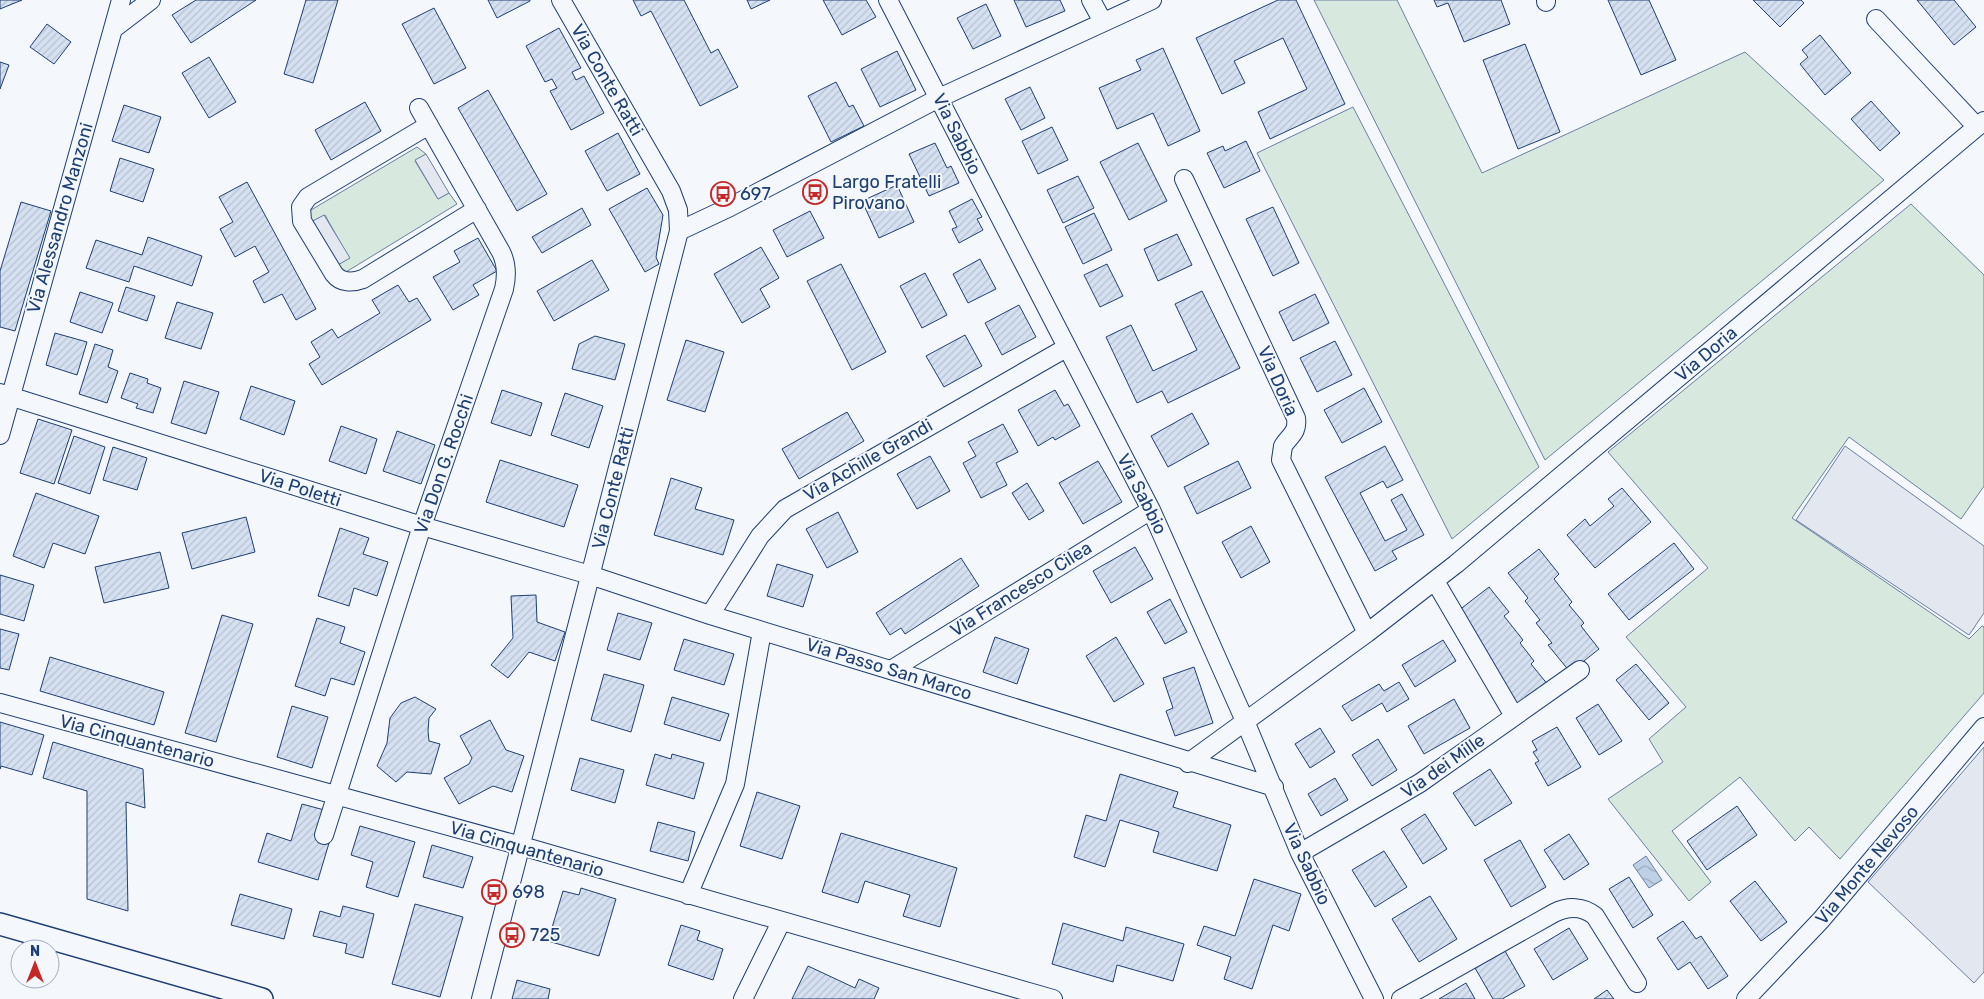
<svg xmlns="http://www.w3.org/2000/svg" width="1984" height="999" viewBox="0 0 1984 999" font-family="Rubik,sans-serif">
	<defs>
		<pattern id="water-waves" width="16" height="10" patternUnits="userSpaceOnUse" patternTransform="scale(1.25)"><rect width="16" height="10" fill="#bed0e5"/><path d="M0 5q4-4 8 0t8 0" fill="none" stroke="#9aaabe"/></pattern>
		<pattern id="building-hatch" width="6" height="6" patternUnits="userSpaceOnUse" patternTransform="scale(1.25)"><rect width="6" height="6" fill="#d5e0f0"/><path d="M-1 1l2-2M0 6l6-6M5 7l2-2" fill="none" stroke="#b6c1d1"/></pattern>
	</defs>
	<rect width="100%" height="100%" fill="#f4f7fb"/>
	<path fill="#d7e8df" stroke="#687fa3" d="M1314,0h83l85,173 263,-121 139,128 -339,280z
		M1353,107l186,360 -87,72 -195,-386z
		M417,147l9,7 -11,7 23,38 11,-6 8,11 -111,68 -10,-6 13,-8 -24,-43 -14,7 -5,-9z
		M1911,204l73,71v211l-23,33 -112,-82 -57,81 177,121 13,-13 2,1v66l-144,166 -31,-32 -14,14 -55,-64 -68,54 39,51 -22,19 -81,-102 55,-37 -14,-23 37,-32 -60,-70 82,-69 -100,-116z"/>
	<path fill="#e3e8f0" stroke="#687fa3" d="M426,154l23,39 -11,6 -23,-39z
		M324,215l26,43 -14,8 -25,-44z
		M1845,446l139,100v67l-15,22 -173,-115z
		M1984,747v225l-10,11 -106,-101z"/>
	<path fill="url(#water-waves)" stroke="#687fa3" d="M1646,856l16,24 -13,8 -16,-23z"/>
	<path fill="url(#building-hatch)" stroke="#1d3f73" d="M0,0h22l-22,9z
		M196,0h60l-65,43 -19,-28z
		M306,0h32l-25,83 -29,-9z
		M488,0h42v1l-33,17z
		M633,0h51l27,53 7,-4 20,38 -38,19 -49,-95 -10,5z
		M747,0h23l-19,9z
		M823,0h43l10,17 -34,18z
		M1014,0h46l5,11 -39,16z
		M1278,0h18l49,104 -75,35 -12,-27 49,-23 -24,-51 -49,23 11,22 -23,11 -26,-56z
		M1434,0h67l9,24 -46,18 -16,-39 -11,4z
		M1608,0h41l27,60 -35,15z
		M1753,0h48l3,3 -24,24z
		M1917,0h37l22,27 -22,18z
		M986,4l15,32 -28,13 -16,-31z
		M434,8l32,60 -32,16 -32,-60z
		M47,24l24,18 -17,22 -24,-17z
		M559,28l22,40 -9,4 4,8 8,-4 20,37 -33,17 -21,-39 7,-3 -5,-9 -7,3 -19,-36z
		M1820,35l31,38 -26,22 -25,-31 8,-7 -6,-7z
		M1525,44l35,88 -42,17 -35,-89z
		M1163,48l37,83 -32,15 -15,-33 -36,16 -18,-41 42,-18 -5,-10z
		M897,51l19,39 -36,17 -19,-38z
		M209,57l27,45 -27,16 -27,-45z
		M0,62l9,3 -9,24z
		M836,82l13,25 4,-2 11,21 -33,16 -23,-46z
		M1030,87l15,31 -24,12 -16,-31z
		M488,90l59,104 -30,17 -59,-103z
		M1871,101l29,32 -20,18 -29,-32z
		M365,102l16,29 -50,29 -16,-30z
		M124,105l37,12 -12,36 -37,-12z
		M1052,127l16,33 -30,14 -16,-33z
		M618,133l22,41 -33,17 -22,-40z
		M1246,141l14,30 -36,17 -17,-35 16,-7 2,5z
		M935,143l12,25 4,-2 8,17 -30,13 -20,-42z
		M1138,143l29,58 -38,19 -29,-58z
		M120,158l34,11 -11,33 -33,-11z
		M1078,176l16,32 -31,15 -16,-33z
		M247,182l69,127 -20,11 -14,-26 -18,9 -11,-22 16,-9 -14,-26 -20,11 -15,-28 13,-7 -14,-25z
		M897,185l17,37 -35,16 -17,-37z
		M647,188l16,27 -7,42 3,7 -14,8 -36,-63z
		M972,199l10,18 -5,2 6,11 -24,13 -7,-14 5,-2 -8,-16z
		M21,202l30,9 -36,120 -15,-4v-56z
		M1273,207l26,56 -26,13 -27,-57z
		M582,208l9,17 -49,28 -10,-16z
		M810,211l14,27 -37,19 -14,-27z
		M1094,213l18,37 -29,14 -18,-37z
		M1177,234l15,31 -34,16 -14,-32z
		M148,237l54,19 -10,30 -58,-20 -5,16 -43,-14 10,-28 46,15z
		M478,238l19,33 -24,14 6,10 -26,15 -20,-33 27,-15 -6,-11z
		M761,247l18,31 -19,11 10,18 -28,16 -28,-49z
		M980,259l16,30 -28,14 -15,-29z
		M592,260l17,30 -55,31 -17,-30z
		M841,264l45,88 -34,18 -45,-89z
		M1107,264l16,32 -23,11 -16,-32z
		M925,273l22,42 -25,13 -22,-42z
		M398,285l11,17 8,-4 14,22 -109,65 -13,-21 11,-7 -9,-15 21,-13 6,9 42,-25 -8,-13z
		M126,287l29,9 -8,25 -29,-10z
		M1202,291l38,77 -72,35 -6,-12 -25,12 -31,-66 25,-12 22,46 44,-21 -22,-46z
		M80,292l33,11 -11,30 -32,-11z
		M1315,294l14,29 -36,18 -14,-29z
		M177,302l36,11 -12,36 -36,-11z
		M1019,305l17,32 -34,18 -17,-32z
		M55,333l32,9 -10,33 -31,-10z
		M965,335l17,31 -38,21 -18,-31z
		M595,336l30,8 -10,36 -43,-11 7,-25z
		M686,340l38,12 -19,60 -38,-12z
		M1335,341l17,34 -35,17 -17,-34z
		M95,344l18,6 -5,17 10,4 -11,32 -28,-9z
		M130,373l18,6 -1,4 14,5 -8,25 -17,-5 2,-4 -17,-6z
		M184,381l35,11 -13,42 -35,-11z
		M251,386l44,15 -11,34 -44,-16z
		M1364,388l18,34 -40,21 -18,-33z
		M502,390l40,13 -11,33 -40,-13z
		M1055,390l9,16 4,-2 12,22 -25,14 -2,-3 -15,9 -20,-36z
		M565,393l38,13 -14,42 -38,-13z
		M847,412l17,29 -65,38 -17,-30z
		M1192,413l17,31 -41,23 -17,-31z
		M38,419l34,11 -18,54 -34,-11z
		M1003,424l15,28 -22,11 11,22 -26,13 -18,-35 13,-7 -8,-14z
		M341,426l36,13 -11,35 -37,-13z
		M397,431l38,14 -14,39 -38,-13z
		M74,436l31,11 -15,47 -32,-11z
		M1385,446l18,34 -16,8 -4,-7 -23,12 25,48 22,-11 -16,-30 11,-6 22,41 -32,16 5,8 -22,12 -50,-94z
		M113,447l34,11 -10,32 -34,-10z
		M930,456l20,35 -33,18 -20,-35z
		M500,460l78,25 -14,42 -78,-25z
		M1098,461l24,41 -39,22 -24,-41z
		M1238,461l13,27 -54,26 -13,-27z
		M671,478l31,10 -7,21 39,11 -11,35 -69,-20z
		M1027,483l17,28 -15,9 -17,-27z
		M1622,488l29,34 -56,46 -28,-33 18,-16 5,7 24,-20 -6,-7z
		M36,493l63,23 -14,38 -32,-11 -9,25 -31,-12z
		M838,512l20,40 -31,16 -21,-39z
		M246,517l9,35 -63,17 -10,-36z
		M1251,526l19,36 -29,16 -19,-36z
		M340,528l29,10 -6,16 25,8 -11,34 -23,-8 -5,18 -31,-10z
		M1674,543l20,26 -65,51 -21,-26z
		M1135,547l18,32 -42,24 -18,-32z
		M1539,549l20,25 -5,5 18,23 -3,3 15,18 -3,3 18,23 -29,23 -22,-27 4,-2 -16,-20 4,-3 -15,-19 3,-3 -20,-25z
		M160,552l9,36 -65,15 -9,-36z
		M961,558l18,28 -74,48 -4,-6 -11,7 -14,-22z
		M777,564l36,11 -10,32 -36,-11z
		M0,575l34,10 -10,36 -24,-7z
		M1489,587l20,25 -5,4 19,24 -3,3 14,18 -3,3 18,22 -29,24 -33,-49 3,-3 -15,-19 3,-3 -20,-25z
		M536,595l1,27 28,10 -10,29 -26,-9 -21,26 -17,-13 22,-27 -2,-42z
		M1170,599l17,33 -22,12 -18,-32z
		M618,613l34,10 -12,37 -33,-10z
		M222,615l31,9 -37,118 -31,-9z
		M317,618l28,9 -5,16 25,9 -11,33 -23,-7 -6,18 -30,-10z
		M0,629l19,5 -10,36 -9,-2z
		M995,637l34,12 -12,35 -34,-12z
		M1116,637l28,47 -30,18 -28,-46z
		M684,639l50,15 -10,31 -50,-15z
		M1443,640l13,21 -41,26 -13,-22z
		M50,657l114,35 -10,33 -114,-34z
		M1636,664l33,39 -20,17 -33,-40z
		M1194,667l19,56 -38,13 -9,-25 7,-3 -10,-30z
		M604,674l40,11 -13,47 -40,-12z
		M1399,682l10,17 -22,13 -5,-9 -30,18 -10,-15 37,-22 5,7z
		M415,697l21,12 -7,9 -1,13 1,10 11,3 -9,30 -24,-2 -11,10 -19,-16 10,-23 3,-25 11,-15z
		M672,697l57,17 -9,27 -56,-17z
		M1454,699l16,29 -46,26 -16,-28z
		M1598,704l24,37 -23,14 -23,-37z
		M292,706l36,11 -16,51 -35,-11z
		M490,720l16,30 18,6 -12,36 -19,-6 -34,18 -15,-26 25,-14 3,-6 -12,-22z
		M0,722l44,13 -12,40 -31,-9 -1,3z
		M1557,727l24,40 -33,19 -13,-23 4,-2 -6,-9 4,-2 -5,-9z
		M1320,728l15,24 -25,16 -15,-24z
		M1378,739l19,31 -25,16 -20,-31z
		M53,742l90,27 2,39 -19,-6 2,109 -41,-12v-108l-44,-13z
		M655,754l16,5 1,-5 32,9 -10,36 -48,-14z
		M580,758l44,12 -9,33 -44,-13z
		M1490,769l22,34 -37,23 -22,-33z
		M1120,774l58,18 -5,15 58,18 -14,46 -64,-19 6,-20 -39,-12 -15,47 -31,-10 12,-42 20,6z
		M1335,778l13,22 -27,16 -13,-22z
		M757,792l43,14 -18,53 -42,-13z
		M302,804l26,7 -9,29 10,3 -11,37 -60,-18 9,-29 24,8z
		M1737,806l20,29 -50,35 -20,-29z
		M1425,814l22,35 -24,15 -22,-35z
		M658,822l37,10 -7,29 -38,-10z
		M360,826l55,16 -17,55 -32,-10 7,-25 -22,-7z
		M841,833l116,35 -17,59 -37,-11 7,-21 -45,-14 -7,22 -36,-11z
		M1569,834l20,30 -25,16 -20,-30z
		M1520,840l26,47 -35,20 -27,-47z
		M432,845l41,12 -10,31 -40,-11z
		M1384,851l23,36 -32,20 -23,-37z
		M1629,877l24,38 -20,13 -24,-39z
		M1254,879l47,15 -12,37 -16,-6 -21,64 -28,-10 7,-22 -34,-12 7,-19 31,10z
		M1755,881l32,41 -26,19 -31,-40z
		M581,888l35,11 -17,57 -51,-15 15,-50 16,4z
		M240,894l52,15 -8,30 -53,-14z
		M1430,896l27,43 -38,23 -27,-43z
		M415,904l48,13 -23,80 -48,-13z
		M343,906l31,8 -11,44 -18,-5 2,-9 -34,-8 7,-25 20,6z
		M1683,921l13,18 5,-3 27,40 -20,13 -18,-27 -12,8 -21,-32z
		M1063,923l60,18 3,-14 58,17 -11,37 -56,-16 -4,17 -61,-18z
		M681,925l19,6 -3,9 26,9 -10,31 -45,-15z
		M1569,928l19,31 -35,21 -19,-31z
		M1505,951l20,35 -23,13h-9l-18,-31z
		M808,966l47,22 4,-9 20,9 -5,11h-82z
		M517,980l33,9 -2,10h-36z
		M1466,983l9,16h-36z
		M1607,990l7,9h-20z"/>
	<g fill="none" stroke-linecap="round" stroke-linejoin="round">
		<defs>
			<path id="minor" d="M888,0l263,510 94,211 55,132 74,146
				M1091,0l12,22
				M1546,0v2
				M1876,19l101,108
				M113,29l38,-29
				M429,125l-121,72 -7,10 1,14 32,53c7,9 18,9 29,5l114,-70
				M1184,179l112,239c2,15 -6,17 -13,28l-2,14 86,173
				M679,231l51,-24 209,-109 213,-98
				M0,393l422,133 168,49 120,40 564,172
				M0,435l121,-435
				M1435,581l79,135
				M710,615l50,-79 25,-27 281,-161
				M891,670l260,-160
				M0,703l532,146 521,150
				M1188,763l179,-130 89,-69 528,-443
				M324,835l98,-309 82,-237c3,-13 3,-25 -3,-37l-82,-144
				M1300,853l120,-70 160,-113
				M688,895l47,-111 27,-153
				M481,999l198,-768 -1,-21 -7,-19 -110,-191
				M743,999l38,-77
				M1401,999l153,-86c14,-7 29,-7 41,3l42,67
				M1746,999l75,-79 163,-193"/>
			<path id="tertiary" d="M0,924l262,75"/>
		</defs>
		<use href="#minor" stroke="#1d3f73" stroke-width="20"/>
		<use href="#tertiary" stroke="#1d3f73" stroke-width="24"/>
		<use href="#minor" stroke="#f4f7fb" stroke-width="18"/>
		<use href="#tertiary" stroke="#f4f7fb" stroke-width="21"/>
	</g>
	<defs>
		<symbol id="bus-ring" viewBox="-11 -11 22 22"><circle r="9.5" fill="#f4f7fb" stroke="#c62828" stroke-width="1.5"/><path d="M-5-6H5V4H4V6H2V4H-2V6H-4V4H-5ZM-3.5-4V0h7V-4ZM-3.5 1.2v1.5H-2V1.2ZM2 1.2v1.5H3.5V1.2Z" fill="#c62828"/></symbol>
	</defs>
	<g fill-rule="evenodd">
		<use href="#bus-ring" x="801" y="178" width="28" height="28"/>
		<use href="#bus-ring" x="709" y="180" width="28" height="28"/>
		<use href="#bus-ring" x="480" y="878" width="28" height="28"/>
		<use href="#bus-ring" x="498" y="921" width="28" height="28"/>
	</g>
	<g text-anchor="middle" stroke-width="4" stroke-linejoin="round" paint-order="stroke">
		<g font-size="18" fill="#1d3f73" stroke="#f4f7fb">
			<text transform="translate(607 80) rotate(60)" y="6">Via Conte Ratti</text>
			<text transform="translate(957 134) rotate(64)" y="6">Via Sabbio</text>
			<text transform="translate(60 218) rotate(-74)" y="6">Via Alessandro Manzoni</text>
			<text transform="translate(1706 354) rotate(-40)" y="6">Via Doria</text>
			<text transform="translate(1278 381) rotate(66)" y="6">Via Doria</text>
			<text transform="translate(868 460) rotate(-30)" y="6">Via Achille Grandi</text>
			<text transform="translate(444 464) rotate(-71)" y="6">Via Don G. Rocchi</text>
			<text transform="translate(300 488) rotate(18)" y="6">Via Poletti</text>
			<text transform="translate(613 488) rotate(-76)" y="6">Via Conte Ratti</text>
			<text transform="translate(1142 494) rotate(63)" y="6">Via Sabbio</text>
			<text transform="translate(1021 589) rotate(-32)" y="6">Via Francesco Cilea</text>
			<text transform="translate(889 669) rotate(17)" y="6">Via Passo San Marco</text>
			<text transform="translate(137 741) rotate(15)" y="6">Via Cinquantenario</text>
			<text transform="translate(1443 766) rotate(-35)" y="6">Via dei Mille</text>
			<text transform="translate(527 849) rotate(16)" y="6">Via Cinquantenario</text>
			<text transform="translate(1307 864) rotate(65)" y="6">Via Sabbio</text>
			<text transform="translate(1867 865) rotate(-50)" y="6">Via Monte Nevoso</text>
		</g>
		<g font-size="18" fill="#1d3f73" stroke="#f4f7fb" text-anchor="start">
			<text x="832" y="188">Largo Fratelli<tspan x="832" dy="21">Pirovano</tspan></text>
			<text x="740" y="200">697</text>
			<text x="512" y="898">698</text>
			<text x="530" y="941">725</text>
		</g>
	</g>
	<g transform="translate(35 964)"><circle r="24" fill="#f4f7fb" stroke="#9eadc5"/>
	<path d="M0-4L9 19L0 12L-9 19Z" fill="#c62828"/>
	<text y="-8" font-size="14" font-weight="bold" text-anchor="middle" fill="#1d3f73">N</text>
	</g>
</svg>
